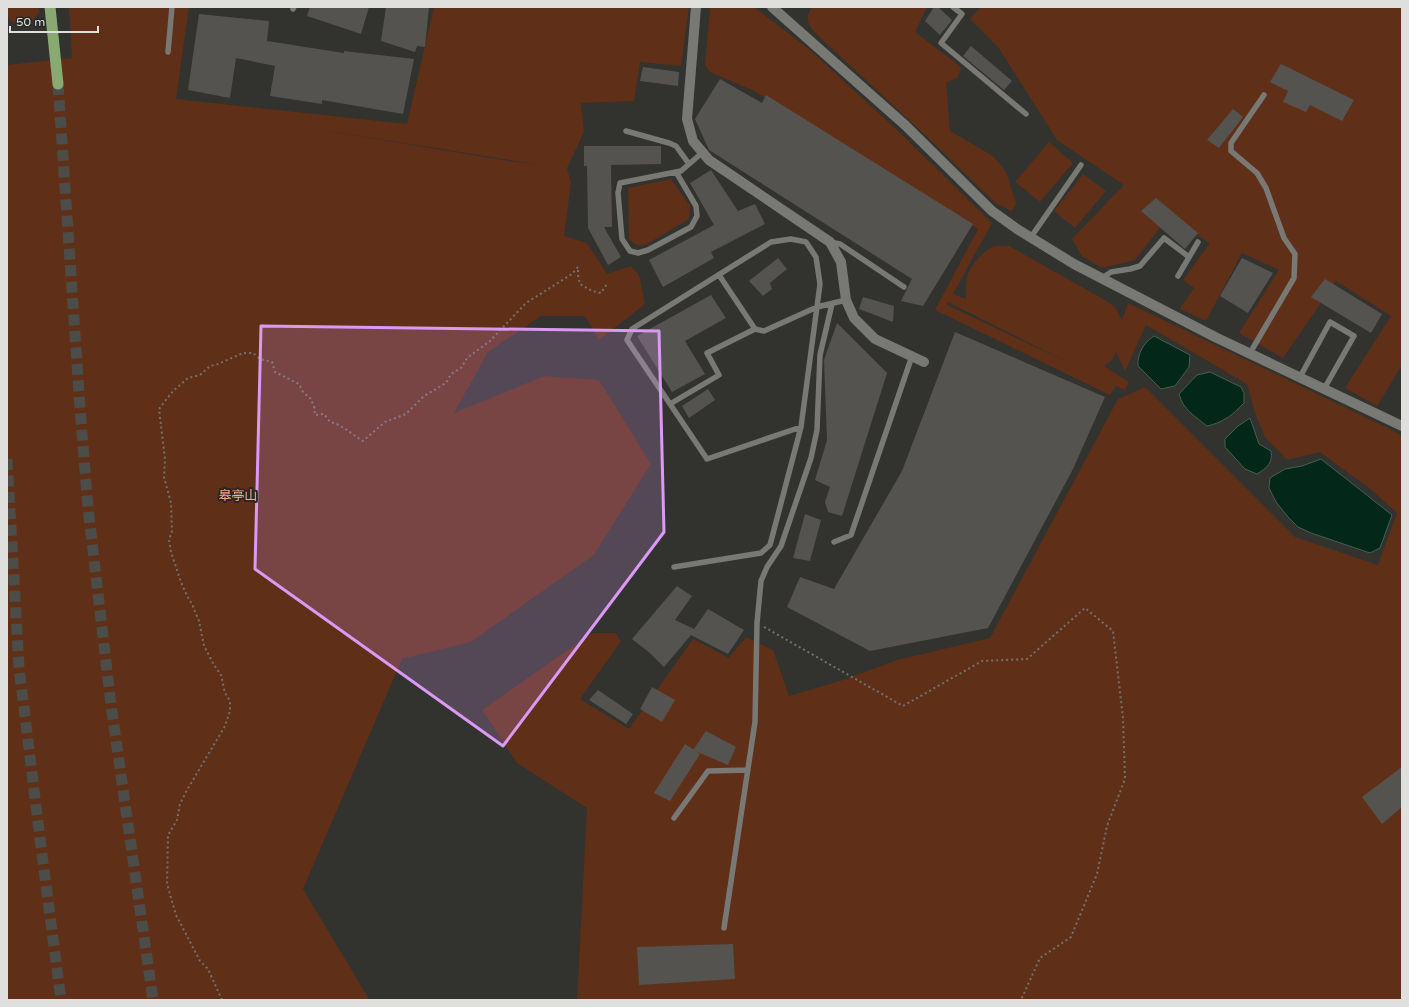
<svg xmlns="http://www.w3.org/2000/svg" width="1409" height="1007" viewBox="0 0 1409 1007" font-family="'Varela Round','Noto Sans SC',sans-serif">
	<rect width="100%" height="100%" fill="#32322f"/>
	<path fill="#602f18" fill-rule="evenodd" d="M7,7h31l1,5 -6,8 -15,4 -8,-3 -3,-7z
		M69,7h120l-13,92 231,25 27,-117h255l-8,59 -41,-4 -6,39 -53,2 3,29 -17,36 4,15 -7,53 23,7 20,31 24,-8 8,9 6,29 -46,36 -14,-24h-44l-53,36 -34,61 90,-37 55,4 52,84 -57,91 -123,87 -69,17 -99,230 66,110 2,1h-364v-935l65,-7zM328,131h1l212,34 -39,-5z
		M710,7h44l56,43 87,80 95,93 -39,71 13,5c0,-7 -1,-17 2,-25 4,-10 17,-26 28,-28 4,-1 9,0 13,0l96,54 10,7 7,13 6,-17 262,126 12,7v564h-825l10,-192 -70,-45 -35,-53 110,-77h23l6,8 -41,58 49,30 64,-90 36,19 17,-21 27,13 16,46 51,-15 57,-21 93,-22 128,-239 27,-12 150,150 83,28 19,-52 -24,-22 -53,-39 -33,8 -22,-23 -10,-24 -8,-29 -101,-59 -21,46 -8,-17v-3l-6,10 -7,5 25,16 -4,8 -9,-4 -6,9 -175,-85 43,-81 -224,-138 -44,-19 -5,-7zM948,302l125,63 -126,-60z
		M812,7h115l-12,25 46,35 -3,10 -12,6 4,48 43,25 13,16 10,31 -4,8 -15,-7 -75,-72 -108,-100c-7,-10 -9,-14 -2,-25z
		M981,7h421v358l-25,41 -32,-18 46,-72 -55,-35 -53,77 -44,-25 40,-63 -37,-17 -36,68 -26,-12 14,-21 -11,-8 27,-37 -42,-26 -33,43 -33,8 -20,-12 -10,-17 52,-54 -67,-45 -59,-93 -28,-28z
		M1049,142l24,21 -33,39 -25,-20z
		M1083,174l23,17 -31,37 -21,-17z
		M671,179l19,27 -1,13 -42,25c-9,3 -11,1 -18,-5l-1,-51z"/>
	<path fill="#03281a" stroke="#455f54" d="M1154,336l36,19 -1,12 -14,19 -14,3 -23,-23c-1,-12 6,-24 16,-30z
		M1210,372l31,15 3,6v10c-11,12 -22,20 -37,23 -12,-10 -24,-16 -28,-32l18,-19z
		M1250,418l9,26 12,7c2,12 -4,17 -14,23l-12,-5 -20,-22v-8l13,-13z
		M1321,459l71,56 -12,33 -10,5 -59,-20 -13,-6 -10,-10 -12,-15 -7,-14 1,-10 15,-9 17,-3z"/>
	<path fill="#555350" d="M310,7h59l-8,27 -54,-18z
		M386,7h43l-4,40 -8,-1 -2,6 -34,-11z
		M934,7h4l14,13 -12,15 -15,-14z
		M199,14l70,7 -2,20 77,12v-2l70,8 -11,55 -81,-14v4l-52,-8 5,-30 -39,-8 -6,40 -42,-8z
		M971,46l41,35 -8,9 -41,-34z
		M1281,64l73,36 -12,21 -32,-16 -4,7 -23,-10 5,-11 -18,-9z
		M643,67l36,5 -1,14 -38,-5z
		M720,79l42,24 4,-8 207,129 -50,82 -22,-5 11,-22 -203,-129 -14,-31z
		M1233,109l10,8 -24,31 -12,-8z
		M584,146h77v18l-50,1 1,62h-8l17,30 -13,8 -20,-37 -1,-62h-3z
		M711,170l27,41 17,-7 10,20 -54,28 3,6 -51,29 -14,-27 65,-35 -24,-42z
		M1156,198l42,35 -13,16 -44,-38z
		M778,258l9,11 -17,14 2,6 -9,7 -14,-15z
		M1242,258l31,15 -25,40 -28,-17z
		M1325,279l57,35 -11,19 -60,-36z
		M711,295l15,23 -41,23 20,33 -33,18 -35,-56z
		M863,297l31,9 -1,16 -34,-13z
		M837,323l50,50 -45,143 -14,-4 -3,-10 5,-15 -15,-7 12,-40 -3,-80z
		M955,332l150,65 -32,72 -85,159 -118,23 -83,-44 13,-30 34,12 68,-118z
		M708,389l7,11 -26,18 -7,-12z
		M805,514l16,6 -11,41 -17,-3z
		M677,586l15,10 -17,24 19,9 14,-20 36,21 -16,24 -37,-19 -27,32 -14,-14 -18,-14z
		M652,687l23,13 -13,22 -22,-13z
		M598,690l35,24 -7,10 -37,-24z
		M706,731l30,16 -8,18 -35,-15z
		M685,744l15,10 -30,47 -16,-8z
		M1402,767v40l-20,17 -20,-27z
		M733,944l2,35 -96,6 -2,-38z"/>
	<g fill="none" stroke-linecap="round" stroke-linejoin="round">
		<path stroke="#4c4c49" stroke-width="11" stroke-dasharray="11 5.5" stroke-linecap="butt" d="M58,84l22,324 8,100 23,197 42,295
			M7,459l12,208 21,172 21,161"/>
		<path stroke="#72726f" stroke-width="2" stroke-dasharray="2 3" stroke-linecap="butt" d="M764,627l139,79 79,-45 45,-2 58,-51 28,23 10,87 2,61 -18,47 -10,48 -26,63 -31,21 -19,42
			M222,1000l-14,-31 -8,-8 -24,-46 -9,-31 1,-49 9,-15 3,-16 7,-14 38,-64 5,-15v-10l-5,-8 -4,-18 -7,-10 -10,-19 -5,-25 -7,-17 -5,-8 -6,-14 -10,-30 -2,-12 3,-9 -1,-28 -7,-26 1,-18 -6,-50 14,-18 15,-13 12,-3 10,-9 8,-2 25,-11h10l7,6 12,3 3,10 24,12 4,8 7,6 4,8 1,9 9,-1 6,8c12,2 22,13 33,19l22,-19 21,-8 18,-18 22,-13 5,-9 10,-6 6,-10 23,-17 36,-38 46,-29 6,-7v8l2,9 12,7 9,2 6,-9"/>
		<path stroke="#787875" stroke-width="5.5" d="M953,7l9,7 -21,29 85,71
			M293,9l1,-2
			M168,52l4,-45
			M626,131l43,12 7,3 13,18
			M676,172l20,34 1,10 -6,11 -43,23 -10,3 -8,-2 -8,-12 -4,-46 2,-10 61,-12 22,-19
			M1031,237l50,-72
			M830,242l10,2 64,43
			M719,275l36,54 9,2 53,-24 29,-7
			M1178,276l20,-34
			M1102,278l9,-6 19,-3 10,-3 24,-28 25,19
			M1250,353l44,-75 1,-24 -11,-16 -18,-50 -9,-15 -26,-22v-8l33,-48
			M1300,377l30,-55 24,14 -30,53
			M670,404l49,-29 -12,-22 48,-24
			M834,542l17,-7 61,-179
			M674,567l87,-14 9,-8 31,-118 19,-143 -4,-27 -10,-15 -15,-3 -20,3 -139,87 -5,11 80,119 94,-32
			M674,818l34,-47 40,-1
			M724,928l31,-206 2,-99 4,-42 6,-14 14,-21 30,-88 6,-28 3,-75 12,-51"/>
		<path stroke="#787875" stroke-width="10" d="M696,7l-9,112 6,22 16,19 121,82 11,20 5,38 8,18 21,21 49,23
			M772,7l133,118 87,86 25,18 57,35 141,73 187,89"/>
		<path stroke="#88aa72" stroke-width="11" d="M50,7l8,77"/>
	</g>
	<path fill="#db99f5" fill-opacity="0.2" stroke="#db99f5" stroke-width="3" stroke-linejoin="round" d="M261,326l398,5 5,201 -161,214 -248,-177z"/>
	<g text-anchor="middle" stroke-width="4" stroke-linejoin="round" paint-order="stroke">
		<g font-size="13" fill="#fdaa84" stroke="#282825">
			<text x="238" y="500">皋亭山</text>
		</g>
	</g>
	<rect width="1409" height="1007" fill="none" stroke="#dfdfdd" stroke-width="16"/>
	<path d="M10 26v6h88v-6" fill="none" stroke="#dfdfdd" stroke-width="2"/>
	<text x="16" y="26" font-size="12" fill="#dfdfdd" stroke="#282825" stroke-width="3" paint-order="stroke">50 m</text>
</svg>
